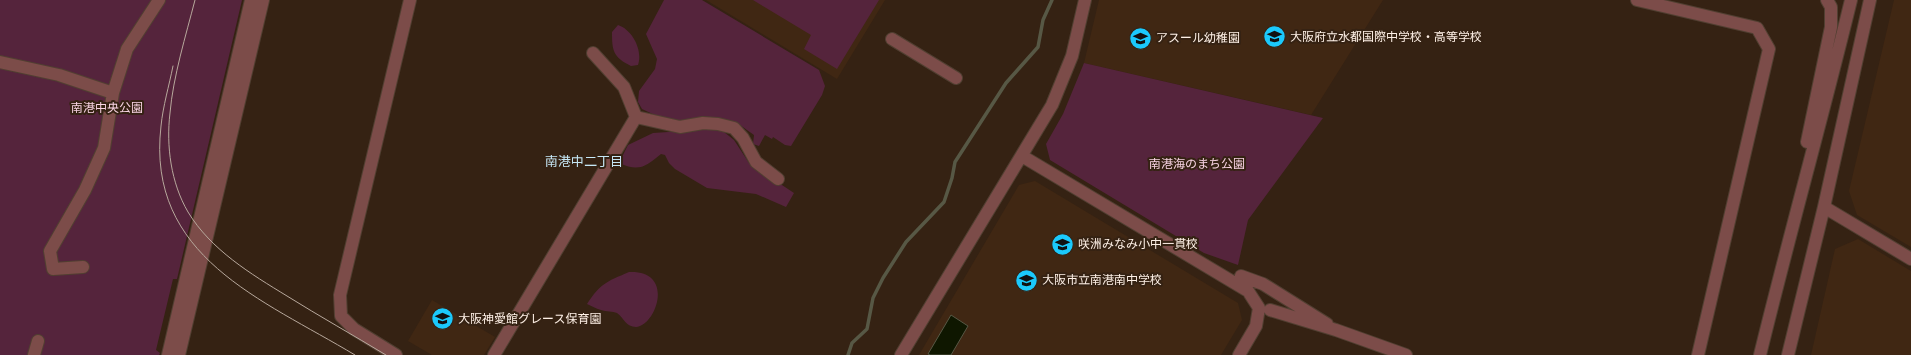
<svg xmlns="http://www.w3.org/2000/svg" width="1911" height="355" viewBox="0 0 1911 355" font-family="'Archivo Narrow','Noto Sans JP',sans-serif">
	<rect width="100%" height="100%" fill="#352213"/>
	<path fill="#402713" d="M706,0h179l-48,79z
		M1099,0h284l-72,115 -227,-52z
		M1894,0h17v247l-54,-32 -8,-24z
		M1035,181l203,122 4,17 -21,35h-302l100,-170z
		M1858,239l53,32v84h-100l24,-106z
		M432,300l63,37 -11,18h-52l-24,-14z"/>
	<path fill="#55243c" d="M0,0h242l-65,279h-4l-17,71 4,3 -1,2h-159z
		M664,0h38l117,70 6,16 -3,9 -31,51 -6,-1 -12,-8 -1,2 -7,-4 -6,11 -6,-2 1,-9 -14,-10 -23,-6 -43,2 -15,-4 -17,-8 -4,-7 1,-11 16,-22 2,-10 -11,-25z
		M753,0h126l-42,69 -33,-20 7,-14z
		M618,25c15,5 25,26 20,40l-7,1c-18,-9 -19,-15 -19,-34z
		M1084,63l239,55 -75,102 -10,45 -34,-12 -154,-93 -4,-16 17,-30z
		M715,129l9,3 10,8 15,23 45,30 -8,14 -30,-13 -49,-6 -32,-19 -6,-6 -4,-8 -4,-1c-16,13 -22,18 -42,9l9,-18 25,-12z
		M629,272c47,-2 27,54 7,55 -10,0 -12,-9 -19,-14 -4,-2 -11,-1 -16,-3 -4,-1 -9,-4 -14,-6 14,-21 19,-22 42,-32z"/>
	<path fill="#0f1700" stroke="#575845" d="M951,315l17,11 -17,29h-21l-2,-1z"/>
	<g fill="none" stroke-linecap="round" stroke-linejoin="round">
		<path stroke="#575845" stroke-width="3.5" d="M848,355l4,-12 15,-14 6,-31 10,-20 23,-36 38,-40 8,-24 3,-16 51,-79 32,-36 5,-27 9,-20"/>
		<defs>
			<path id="minor" d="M1637,0l120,28 12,21 -71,306
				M892,39l64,39
				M593,53l31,34 12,30
				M0,62l59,13 54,18
				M636,117l44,10 23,-4 15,1 16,4 9,10 13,24 22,17
				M1807,142l24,-115v-20l-4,-7
				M1022,156l226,135 11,17 -3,18 -17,29
				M1824,207l87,52
				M83,267l-30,2 -3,-18 35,-61 19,-42 9,-55 14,-44 32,-49
				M1241,276l22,8 64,40
				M1270,310l66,20 70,25
				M34,355l4,-14
				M168,355l83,-355
				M179,355l84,-355
				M396,355l-42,-26 -13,-13 -1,-21 70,-295
				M494,355l142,-238
				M901,355l151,-250 20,-49 13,-56
				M1760,355c29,-119 62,-236 91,-355
				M1788,355l36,-148 46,-207"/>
		</defs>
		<use href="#minor" stroke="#513f31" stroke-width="14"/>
		<use href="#minor" stroke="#7c4c49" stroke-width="12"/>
		<path stroke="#b7a89c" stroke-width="1" d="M195,0c-9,35 -22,77 -25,113 -4,33 1,70 18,99 23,38 63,62 99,84 32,20 66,39 99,59
			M173,66c-4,20 -10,40 -12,60 -15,131 101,173 194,229"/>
	</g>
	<defs>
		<symbol id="school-disc" viewBox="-11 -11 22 22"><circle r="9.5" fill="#1bc9fc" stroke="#352213"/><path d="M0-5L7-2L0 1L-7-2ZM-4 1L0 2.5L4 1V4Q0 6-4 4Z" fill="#111"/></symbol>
	</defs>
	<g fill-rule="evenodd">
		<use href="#school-disc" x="1262" y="24" width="25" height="25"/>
		<use href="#school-disc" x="1128" y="26" width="25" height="25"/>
		<use href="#school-disc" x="1050" y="232" width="25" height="25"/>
		<use href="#school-disc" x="1014" y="268" width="25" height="25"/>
		<use href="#school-disc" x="430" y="306" width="25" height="25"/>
	</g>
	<g text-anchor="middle" stroke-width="4" stroke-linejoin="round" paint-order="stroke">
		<g font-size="12" fill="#fef0e6" stroke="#352213" text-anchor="start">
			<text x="1290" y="41">大阪府立水都国際中学校・高等学校</text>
			<text x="1156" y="42">アスール幼稚園</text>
			<text x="1078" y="248">咲洲みなみ小中一貫校</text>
			<text x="1042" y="284">大阪市立南港南中学校</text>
			<text x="458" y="323">大阪神愛館グレース保育園</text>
		</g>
		<g font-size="12" fill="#f8d3e3" stroke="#352213">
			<text x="107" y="112">南港中央公園</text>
			<text x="1197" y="168">南港海のまち公園</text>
		</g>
		<g font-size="13" fill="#c6e7f5" stroke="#352213">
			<text x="584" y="166">南港中二丁目</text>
		</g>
	</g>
</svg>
